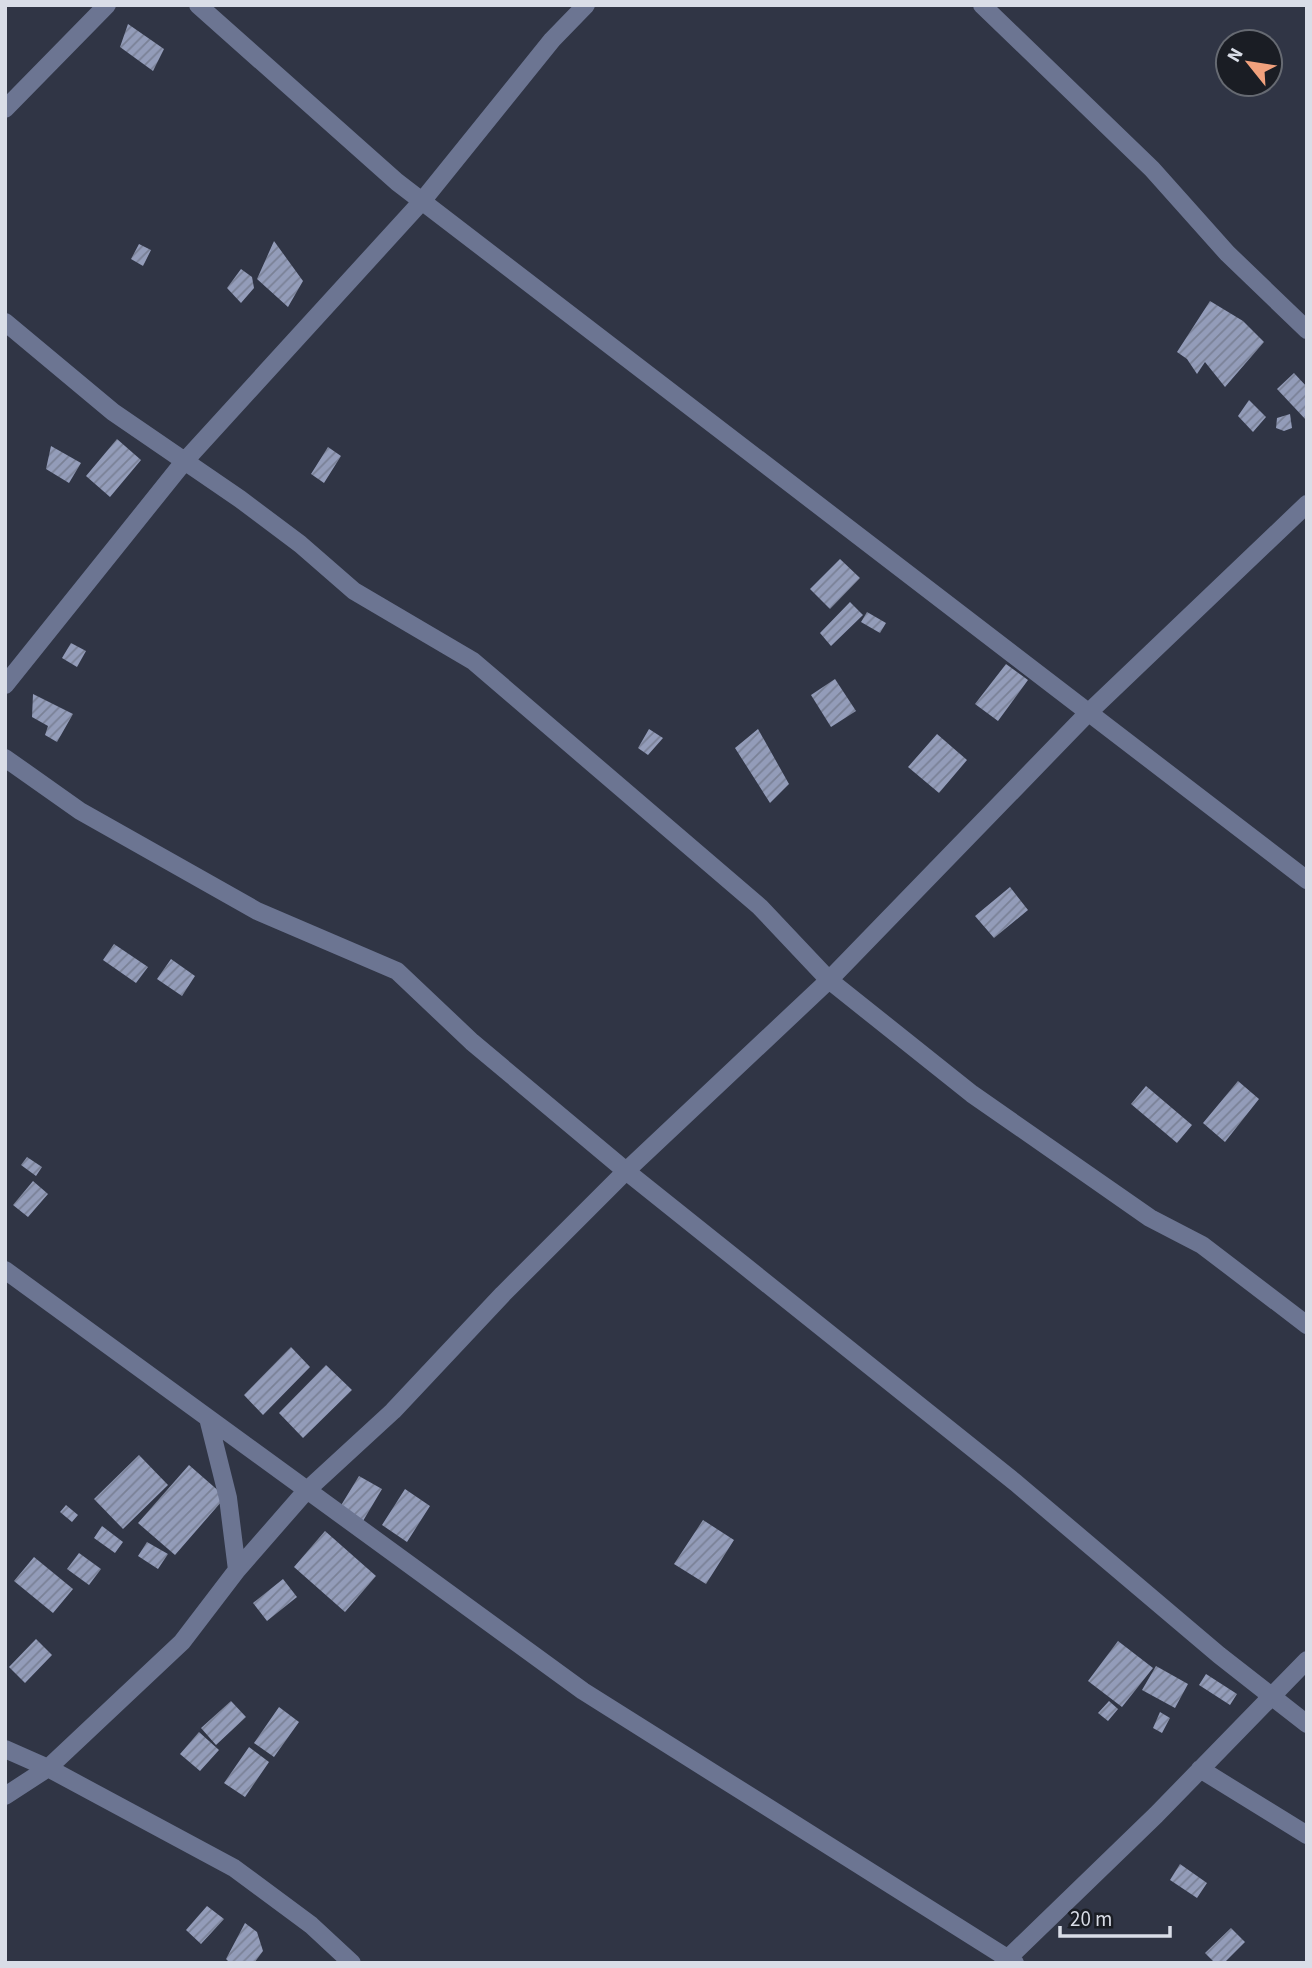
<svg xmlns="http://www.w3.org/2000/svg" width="1312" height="1968" viewBox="0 0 1312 1968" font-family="'Source Sans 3',sans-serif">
	<defs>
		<pattern id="building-hatch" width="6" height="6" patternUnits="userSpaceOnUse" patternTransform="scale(1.75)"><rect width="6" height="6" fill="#939cb9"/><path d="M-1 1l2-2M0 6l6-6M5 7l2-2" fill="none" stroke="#7a8196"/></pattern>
	</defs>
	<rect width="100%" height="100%" fill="#303545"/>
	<path fill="url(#building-hatch)" d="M128,24l36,25 -11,22 -33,-24z
		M274,241l29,40 -15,26 -31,-28z
		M139,244l12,6 -8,16 -12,-7z
		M241,269l11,8 2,11 -13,15 -14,-15z
		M1210,301l33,20 21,21 -39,45 -20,-25 -8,12 -10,-15 -10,-7z
		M1294,373l13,14v34l-30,-32z
		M1249,400l17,17 -13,15 -15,-16z
		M1290,414l2,14 -8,3 -8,-3 1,-10z
		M117,439l24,21 -31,37 -24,-21z
		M51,446l30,17 -12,20 -23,-14z
		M328,447l13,9 -17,27 -13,-9z
		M840,559l20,19 -30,31 -20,-20z
		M850,602l13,13 -32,31 -11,-13z
		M867,612l19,11 -6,10 -19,-11z
		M71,643l15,8 -9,16 -15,-9z
		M1006,664l22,16 -30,41 -23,-17z
		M835,679l21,32 -25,16 -20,-32z
		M33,694l40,20 -16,28 -12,-7 3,-9 -16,-9z
		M649,729l14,9 -15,17 -10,-7z
		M758,729l31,55 -19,19 -35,-55z
		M937,734l30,26 -28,33 -31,-26z
		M1010,887l18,23 -34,28 -19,-22z
		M114,944l34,23 -12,16 -33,-23z
		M171,959l24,17 -13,20 -25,-17z
		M1238,1081l21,18 -34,43 -22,-19z
		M1146,1086l46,39 -15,18 -46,-39z
		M27,1157l15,10 -6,9 -15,-11z
		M33,1181l15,13 -20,23 -15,-12z
		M291,1347l19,20 -47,48 -19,-20z
		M326,1365l26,25 -49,48 -24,-25z
		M139,1455l29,30 -45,44 -29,-30z
		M189,1465l32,28 1,8 -47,54 -37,-32z
		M359,1476l23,13 -19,32 -23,-14z
		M405,1489l25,17 -23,36 -25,-17z
		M66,1505l12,10 -6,7 -12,-10z
		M703,1520l31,20 -28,44 -32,-20z
		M102,1526l21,16 -8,11 -21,-15z
		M325,1531l51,45 -31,36 -51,-45z
		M147,1542l21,12 -10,15 -20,-13z
		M79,1553l22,16 -12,16 -22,-16z
		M34,1557l39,32 -20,24 -39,-32z
		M283,1579l14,18 -30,24 -14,-18z
		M36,1639l16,16 -27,28 -16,-16z
		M1118,1641l35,27 -31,39 -34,-26z
		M1156,1666l32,18 -13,24 -33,-18z
		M1206,1674l31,20 -7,11 -31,-20z
		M231,1701l15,16 -30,28 -15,-17z
		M1109,1701l9,8 -10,12 -10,-8z
		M279,1707l20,15 -25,35 -20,-14z
		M1160,1712l10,6 -8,15 -9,-5z
		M199,1732l20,18 -19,21 -20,-17z
		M249,1747l20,15 -24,35 -21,-14z
		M1180,1864l27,19 -10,15 -27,-18z
		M207,1906l17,13 -23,25 -15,-14z
		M245,1923l12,9 6,19 -9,12h-24l-4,-4z
		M1231,1928l14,14 -21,21h-9l-10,-10z"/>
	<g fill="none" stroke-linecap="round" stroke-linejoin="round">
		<path stroke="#6c7592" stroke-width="18" d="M198,5l199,177 910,698
			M982,5l170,164 75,84 80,77
			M5,109l102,-104
			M5,322l108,90 127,87 60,45 54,47 119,70 287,246 69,73 143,114 178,124 52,27 105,80
			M5,685l178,-222 240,-263 129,-160 34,-35
			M5,758l75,53 177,100 140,60 75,71 154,129 390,312 203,172 88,69
			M5,1270l578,421 432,272
			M208,1418l20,80 9,72
			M5,1749l43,19 186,100 77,57 41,38
			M1200,1769l107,66
			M5,1796l43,-28 134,-126 55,-72 69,-79 87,-80 110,-117 123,-123 203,-191 258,-266 220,-210
			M1003,1963l153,-148 151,-155"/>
	</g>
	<rect width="1312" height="1968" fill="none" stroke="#d9dde7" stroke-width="14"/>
	<g transform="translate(1249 63) rotate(300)"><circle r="33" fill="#1a1d24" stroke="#666a72" stroke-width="2"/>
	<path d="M0-5L12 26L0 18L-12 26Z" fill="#f1a17d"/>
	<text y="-10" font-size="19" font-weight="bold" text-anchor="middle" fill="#d9dde7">N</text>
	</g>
	<path d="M1060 1926v10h110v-10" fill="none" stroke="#d9dde7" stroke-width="3.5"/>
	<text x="1070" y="1926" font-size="21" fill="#d9dde7" stroke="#1a1d24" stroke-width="5" paint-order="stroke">20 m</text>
</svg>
